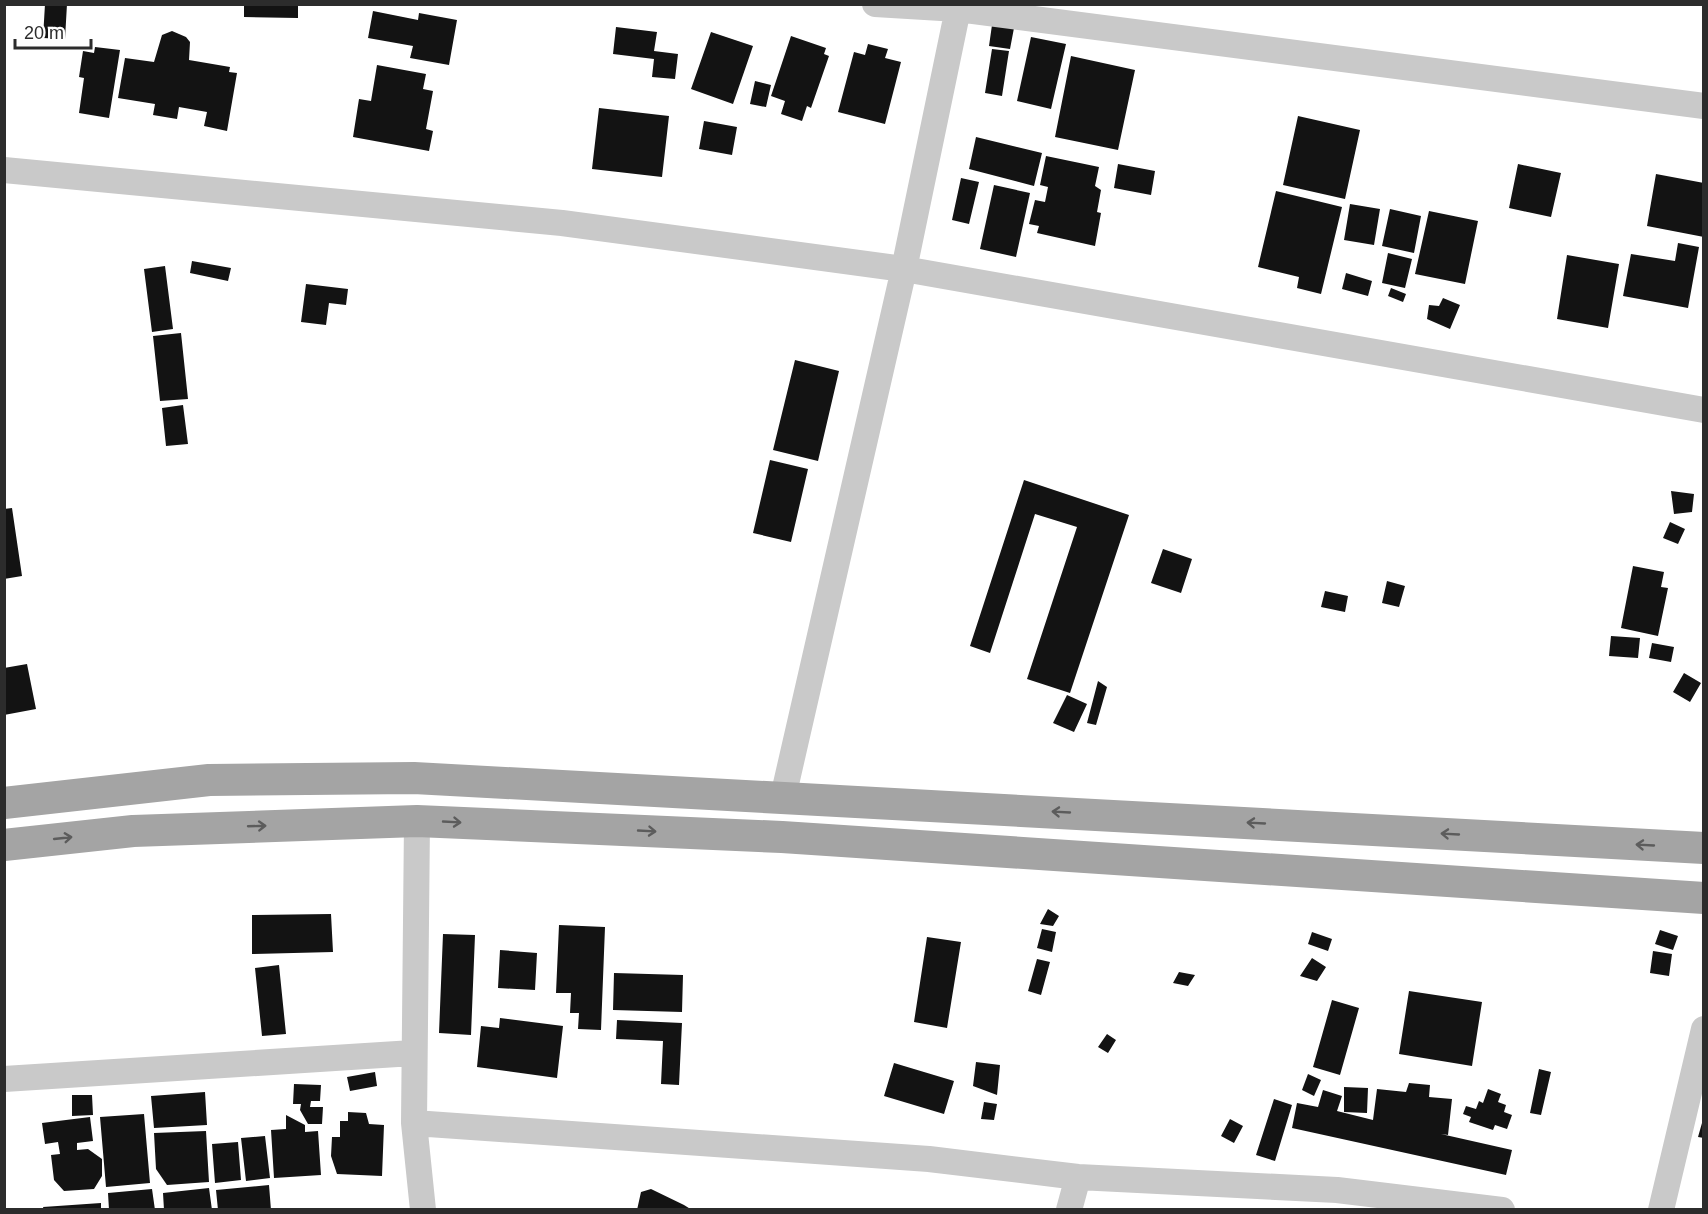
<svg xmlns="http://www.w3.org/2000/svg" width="1708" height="1214" viewBox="0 0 1708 1214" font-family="Helvetica,sans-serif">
	<rect width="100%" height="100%" fill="#fff"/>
	<path fill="#131313" d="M45,4h22l-2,35 -22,-1z
		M244,4h54v14l-54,-1z
		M373,11l45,9 1,-7 38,7 -8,45 -39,-7 3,-12 -45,-8z
		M992,25l22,3 -4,21 -21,-3z
		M616,27l41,5 -3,19 24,3 -3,25 -23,-2 2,-18 -41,-5z
		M172,31l14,6 4,5 -1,18 41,7 -1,5 8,1 -10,58 -23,-5 3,-14 -28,-5 -2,12 -24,-4 2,-11 -37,-6 7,-40 29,4 8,-27z
		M711,32l42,14 -20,58 -42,-15z
		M791,36l35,12 -2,6 5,2 -18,52 -4,-2 -5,15 -21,-7 4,-13 -14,-5z
		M1031,37l35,7 -15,65 -34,-8z
		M868,44l20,5 -3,9 16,4 -16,62 -47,-12 16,-60 11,3z
		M95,47l25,3 -11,68 -30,-5 5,-35 -5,-1 4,-26 11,2z
		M992,49l17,2 -7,45 -17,-3z
		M1071,56l64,14 -17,80 -63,-13z
		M377,65l49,9 -3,15 10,2 -7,38 7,2 -4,20 -76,-14 6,-38 12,2z
		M755,81l16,4 -5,22 -16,-3z
		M599,108l70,8 -7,61 -70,-8z
		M1298,116l62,14 -15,69 -62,-14z
		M704,121l33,6 -5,28 -33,-6z
		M976,137l66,16 -8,33 -65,-17z
		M1046,156l53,11 -4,19 6,4 -4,22 4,1 -6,33 -58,-13 2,-7 -10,-2 6,-24 10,2 3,-15 -8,-2z
		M1118,164l37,7 -4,24 -37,-7z
		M1518,164l43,9 -10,44 -42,-9z
		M1656,174l48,9v54l-57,-11z
		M961,178l18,4 -10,42 -17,-4z
		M994,185l36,8 -14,64 -36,-8z
		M1276,191l66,16 -21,87 -24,-6 2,-11 -41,-10z
		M1350,204l30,5 -6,36 -30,-5z
		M1390,209l31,7 -7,37 -32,-7z
		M1429,211l49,10 -13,63 -50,-10z
		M1678,243l21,4 -11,61 -65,-12 8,-42 44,7z
		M1388,253l24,6 -7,29 -23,-5z
		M1567,255l52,9 -11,64 -51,-9z
		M192,261l39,7 -3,13 -38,-8z
		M165,266l8,63 -21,3 -8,-63z
		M1346,273l26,8 -4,15 -26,-7z
		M306,284l42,5 -2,16 -17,-2 -3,22 -25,-3z
		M1391,288l15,6 -3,8 -15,-6z
		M1443,298l17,7 -10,24 -23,-10 2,-14 10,1z
		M181,333l7,66 -28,2 -7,-65z
		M795,360l44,11 -21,90 -45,-11z
		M183,405l5,39 -22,2 -4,-38z
		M770,460l38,9 -17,73 -38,-9z
		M1024,480l105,35 -59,178 -43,-14 50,-152 -42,-13 -45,139 -20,-7z
		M1671,491l23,3 -2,18 -18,2z
		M12,508l10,68 -18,3v-70z
		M1670,522l15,7 -7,15 -15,-6z
		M1163,549l29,10 -11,34 -30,-10z
		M1633,566l31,6 -3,15 7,1 -10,48 -37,-8z
		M1387,581l18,5 -6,21 -17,-4z
		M1325,591l23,5 -3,16 -24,-5z
		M1611,636l29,2 -2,20 -29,-2z
		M1652,643l22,4 -3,15 -22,-4z
		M27,664l9,45 -32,6v-47z
		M1684,673l17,10 -11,19 -17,-10z
		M1098,681l9,6 -11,38 -9,-2z
		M1067,695l20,9 -13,28 -21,-9z
		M1048,909l11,7 -6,10 -13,-2z
		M331,914l2,38 -81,2v-39z
		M559,925l46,2 -4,103 -23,-1 1,-16h-9l1,-20h-15z
		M1042,929l14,3 -4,20 -15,-4z
		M1660,930l18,6 -5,14 -18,-6z
		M1312,932l20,7 -4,12 -20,-7z
		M443,934l32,1 -4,100 -32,-2z
		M927,937l34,5 -14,86 -33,-6z
		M500,950l37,3 -2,37 -37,-2z
		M1653,951l19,3 -3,22 -19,-3z
		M1312,958l14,9 -9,14 -17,-5z
		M1037,959l13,3 -9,33 -13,-4z
		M279,965l7,69 -24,2 -7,-68z
		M1179,972l16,3 -7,11 -15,-3z
		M614,973l69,2 -1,37 -69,-2z
		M1409,991l73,11 -10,64 -73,-12z
		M1332,1000l27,8 -19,67 -27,-8z
		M500,1018l63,8 -6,52 -80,-11 4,-41 18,2z
		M617,1020l65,3 -3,62 -18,-1 2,-43 -47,-2z
		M1107,1034l9,6 -8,13 -10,-6z
		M976,1062l24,3 -3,30 -24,-9z
		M894,1063l60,18 -10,33 -60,-18z
		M1539,1069l12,3 -10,43 -11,-2z
		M375,1072l2,14 -27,5 -3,-14z
		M1308,1074l13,6 -7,16 -12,-6z
		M1409,1083l21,2 -1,12 23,2 -4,36 -7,-1 71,16 -6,25 -214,-47 5,-25 21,4 5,-17 19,6 -5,15 36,9 4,-31 29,3z
		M294,1084l27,1 -1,16h-9l-1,6h13l-1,17h-14l-8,-14 1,-6h-8z
		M1344,1087l24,1 -1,25 -23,-1z
		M1488,1089l13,5 -3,8 8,3 -2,7 8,3 -5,14 -12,-4 -2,5 -24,-8 2,-5 -8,-3 3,-8 10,3 3,-8 4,2z
		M205,1092l2,33 -53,3 -3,-32z
		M72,1095h20l1,20 -21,1z
		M1274,1099l18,6 -17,56 -19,-6z
		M984,1102l13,2 -3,16 -13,-1z
		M348,1112l18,1 3,11 15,1 -2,51 -45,-2 -6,-18 1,-19h8v-16h8z
		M144,1114l6,69 -44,4 -6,-70z
		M286,1115l19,10v7l13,-1 3,44 -47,3 -3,-48 15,-1z
		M1704,1116v22l-6,-1z
		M90,1117l3,24 -16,2v7l11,-1 14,10v17l-8,13 -30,2 -10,-11 -3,-25 9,-1 -2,-12 -13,2 -3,-21z
		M1230,1119l13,7 -9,17 -13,-7z
		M206,1131l3,51 -42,3 -11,-16 -2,-36z
		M265,1136l5,42 -24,3 -5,-43z
		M238,1142l3,38 -26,3 -3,-39z
		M269,1185l2,25h-53l-2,-20z
		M209,1188l3,22h-48l-1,-17z
		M152,1189l3,21h-46l-1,-17z
		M651,1189l33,16 8,5h-55l4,-18z
		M101,1203v7h-57l-1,-3z"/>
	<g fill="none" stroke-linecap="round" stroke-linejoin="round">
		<path stroke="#c9c9c9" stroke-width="26" d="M875,4l83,5 746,97
			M4,170l558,53 342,46 800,141
			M783,797l121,-528 55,-265
			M417,821l-3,302 9,87
			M4,1079l409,-26
			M414,1123l515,36 149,18 259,13 165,20
			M1069,1210l9,-33
			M1661,1210l43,-181"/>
		<path stroke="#a4a4a4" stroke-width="32" d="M4,803l205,-23 205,-2 1290,70
			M4,845l129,-14 284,-10 365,16 922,61"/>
	</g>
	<defs><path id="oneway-shaft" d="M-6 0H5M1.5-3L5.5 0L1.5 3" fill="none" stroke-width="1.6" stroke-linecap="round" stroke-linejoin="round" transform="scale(1.5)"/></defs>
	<g stroke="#5c5c5c">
		<use href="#oneway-shaft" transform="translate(1061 812) rotate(-177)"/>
		<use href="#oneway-shaft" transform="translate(452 822) rotate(3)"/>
		<use href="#oneway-shaft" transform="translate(1256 823) rotate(-177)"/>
		<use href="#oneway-shaft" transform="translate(257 826) rotate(-2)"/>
		<use href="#oneway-shaft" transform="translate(647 831) rotate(3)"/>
		<use href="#oneway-shaft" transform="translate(1450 834) rotate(-177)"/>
		<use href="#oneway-shaft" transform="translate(63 838) rotate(-6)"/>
		<use href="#oneway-shaft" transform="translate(1645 845) rotate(-177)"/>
	</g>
	<rect width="1708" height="1214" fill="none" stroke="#2c2c2c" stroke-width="12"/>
	<path d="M15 39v9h76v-9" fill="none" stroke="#2c2c2c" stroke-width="3"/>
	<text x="24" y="39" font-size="18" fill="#2c2c2c" stroke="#ffffff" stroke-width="4.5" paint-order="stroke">20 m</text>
</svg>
